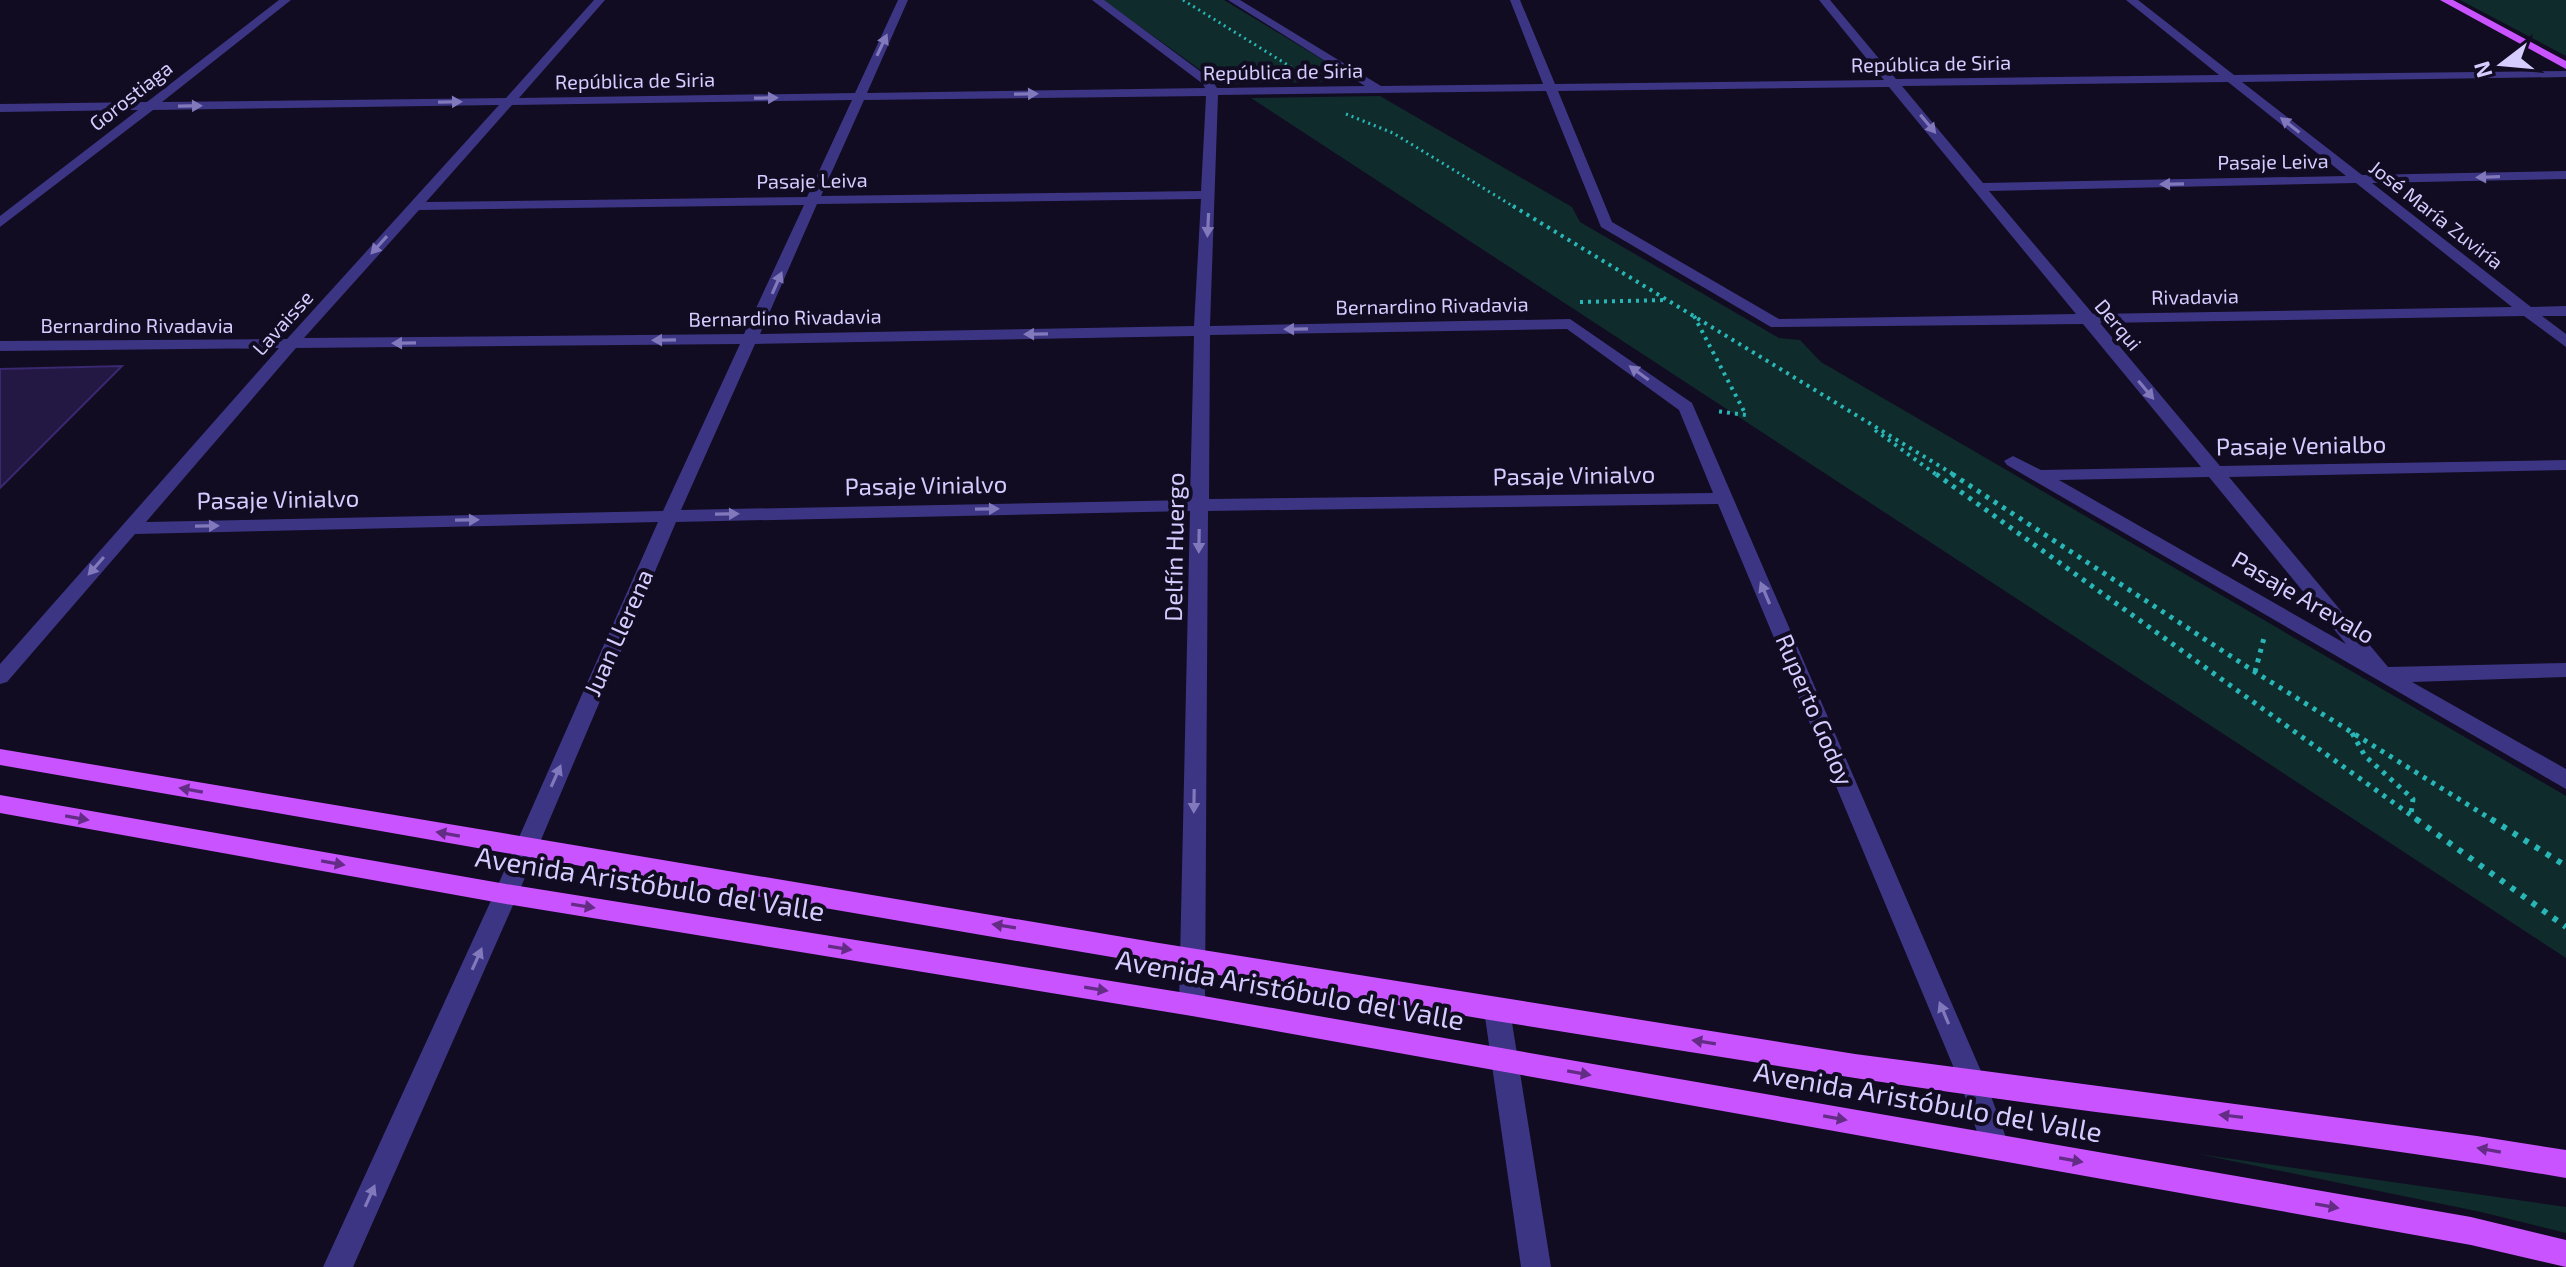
<svg xmlns="http://www.w3.org/2000/svg" width="2566" height="1267" viewBox="0 0 2566 1267" font-family="'Exo 2',sans-serif">
	<rect width="100%" height="100%" fill="#110c21"/>
	<path fill="#0f2b2b" d="M1103,0h121l134,81 -138,3z
		M2460,0h106v56z
		M1380,96l192,111 8,15 199,116 21,2 21,22 745,434v162l-1315,-860z
		M2198,1154l368,53v26l-85,-21z"/>
	<path fill="#231743" stroke="#3a2870" stroke-width="2" d="M122,366l-122,122v-119z"/>
	<g fill="none" stroke-linecap="round" stroke-linejoin="round">
		<path stroke="#28b7b6" stroke-width="3" stroke-dasharray="2 4" stroke-linecap="butt" d="M1183,0l108,67
			M1346,114l47,19 123,75"/>
		<path stroke="#28b7b6" stroke-width="4" stroke-dasharray="3 5" stroke-linecap="butt" d="M1513,206l443,270
			M1580,302l86,-2
			M1694,316l52,99 -30,-4
			M1875,430l63,46"/>
		<path stroke="#28b7b6" stroke-width="5" stroke-dasharray="4 6" stroke-linecap="butt" d="M1936,474l483,347
			M1952,474l303,198 239,149
			M2255,672l10,-38
			M2352,733l13,23 48,43 -2,15"/>
		<path stroke="#28b7b6" stroke-width="6" stroke-dasharray="5 8" stroke-linecap="butt" d="M2416,819l150,108
			M2491,819l75,47"/>
		<path fill="#3c3583" fill-rule="evenodd" d="M279,0h12l-129,102 344,-4 88,-98h11l-86,98 336,-5 43,-93h10l-41,93 338,-5 -2,-4 -111,-84h12l108,80 5,8 148,-2 -137,-86h12l141,86 162,-2 -33,-84h10l35,84 329,-4 -65,-80h11l66,79 323,-4 -93,-75h12l96,75 332,-4v6l-324,5 120,93 204,-4v8l-194,4 159,124 35,-1v10h-24l24,18v13l-42,-31 -424,7 120,143 346,-6v10l-337,7 159,190 178,-4v14l-154,5 154,87v20l-559,-324 -3,-4 9,-5 28,14 160,-3 -118,-143 -312,3 -170,-100 -55,-136 -328,4 -8,231 360,-7 122,84 295,682 22,61 -4,9 -10,4 -10,-4 -24,-70 -243,-581 -510,7 -3,494 -4,8 -9,3 -9,-3 -4,-8 11,-494 -514,11 -158,372 -165,373h-30l171,-373 164,-372 -523,12 -128,148 -7,2v-20l279,-316 -279,3v-10l287,-2 212,-234 -346,5 -153,117v-11l138,-106 -138,2v-8l147,-2zM2228,82l118,94 -363,7 -81,-97zM1889,87l187,227 -297,5 -167,-97 -54,-131zM1206,96l-5,95 -380,5 43,-96zM852,100l-45,97 -381,5 86,-97zM2356,183l156,124 -419,7 -104,-123zM1201,199l-7,127 -434,8 57,-130zM804,205l-60,129 -440,4 115,-128zM1567,329l112,81 34,83 -504,6 1,-164zM1194,336l-4,164 -509,10 74,-166zM740,344l-77,167 -517,11 150,-174zM2209,477l137,167 -287,-164z
			M1497,999l9,3 4,8 41,257h-30l-37,-257 4,-8z"/>
		<path fill="#c853ff" fill-rule="evenodd" d="M2440,0h13l113,61v8z
			M0,749l1159,194 696,111 622,82 89,14v28c-236,-41 -475,-63 -711,-100 -620,-96 -1237,-206 -1855,-313z
			M0,795l506,89 686,110 1279,223 95,23v27l-95,-22 -1279,-229 -686,-112 -506,-91z"/>
	</g>
	<defs><path id="oneway-solid" d="M-6-.8H1V-3.2L6.5 0L1 3.2V.8H-6Z" transform="scale(2)"/></defs>
	<g fill="#8179bb">
		<use href="#oneway-solid" transform="translate(882 45) rotate(-65)"/>
		<use href="#oneway-solid" transform="translate(1026 94) rotate(-1)"/>
		<use href="#oneway-solid" transform="translate(766 98) rotate(-1)"/>
		<use href="#oneway-solid" transform="translate(450 102) rotate(-1)"/>
		<use href="#oneway-solid" transform="translate(190 106) rotate(-1)"/>
		<use href="#oneway-solid" transform="translate(1928 124) rotate(50)"/>
		<use href="#oneway-solid" transform="translate(2290 125) rotate(-142)"/>
		<use href="#oneway-solid" transform="translate(2488 177) rotate(178)"/>
		<use href="#oneway-solid" transform="translate(2172 184) rotate(179)"/>
		<use href="#oneway-solid" transform="translate(1208 225) rotate(93)"/>
		<use href="#oneway-solid" transform="translate(379 245) rotate(132)"/>
		<use href="#oneway-solid" transform="translate(777 283) rotate(-66)"/>
		<use href="#oneway-solid" transform="translate(1296 329) rotate(179)"/>
		<use href="#oneway-solid" transform="translate(1036 334) rotate(179)"/>
		<use href="#oneway-solid" transform="translate(664 340) rotate(179)"/>
		<use href="#oneway-solid" transform="translate(404 343) rotate(179)"/>
		<use href="#oneway-solid" transform="translate(1639 373) rotate(-144)"/>
		<use href="#oneway-solid" transform="translate(2146 390) rotate(50)"/>
		<use href="#oneway-solid" transform="translate(987 509) rotate(-1)"/>
		<use href="#oneway-solid" transform="translate(727 514) rotate(-1)"/>
		<use href="#oneway-solid" transform="translate(467 520) rotate(-1)"/>
		<use href="#oneway-solid" transform="translate(207 526) rotate(-1)"/>
		<use href="#oneway-solid" transform="translate(1199 541) rotate(91)"/>
		<use href="#oneway-solid" transform="translate(96 566) rotate(131)"/>
		<use href="#oneway-solid" transform="translate(1765 593) rotate(-113)"/>
		<use href="#oneway-solid" transform="translate(556 776) rotate(-66)"/>
		<use href="#oneway-solid" transform="translate(1194 801) rotate(91)"/>
		<use href="#oneway-solid" transform="translate(477 959) rotate(-66)"/>
		<use href="#oneway-solid" transform="translate(1944 1013) rotate(-113)"/>
		<use href="#oneway-solid" transform="translate(370 1196) rotate(-66)"/>
	</g>
	<g fill="#632c85">
		<use href="#oneway-solid" transform="translate(191 790) rotate(-170)"/>
		<use href="#oneway-solid" transform="translate(77 818) rotate(10)"/>
		<use href="#oneway-solid" transform="translate(448 834) rotate(-170)"/>
		<use href="#oneway-solid" transform="translate(333 863) rotate(10)"/>
		<use href="#oneway-solid" transform="translate(583 906) rotate(9)"/>
		<use href="#oneway-solid" transform="translate(1004 926) rotate(-171)"/>
		<use href="#oneway-solid" transform="translate(840 948) rotate(9)"/>
		<use href="#oneway-solid" transform="translate(1096 989) rotate(9)"/>
		<use href="#oneway-solid" transform="translate(1704 1042) rotate(-171)"/>
		<use href="#oneway-solid" transform="translate(1579 1073) rotate(10)"/>
		<use href="#oneway-solid" transform="translate(2231 1116) rotate(-173)"/>
		<use href="#oneway-solid" transform="translate(1835 1118) rotate(10)"/>
		<use href="#oneway-solid" transform="translate(2489 1150) rotate(-170)"/>
		<use href="#oneway-solid" transform="translate(2071 1160) rotate(10)"/>
		<use href="#oneway-solid" transform="translate(2327 1206) rotate(10)"/>
	</g>
	<g text-anchor="middle" stroke-width="8" stroke-linejoin="round" paint-order="stroke">
		<g font-size="20" fill="#d5ccff" stroke="#110c21">
			<text transform="translate(1931 64) rotate(-1)" y="7">República de Siria</text>
			<text transform="translate(1283 72) rotate(-1)" y="7">República de Siria</text>
			<text transform="translate(635 81) rotate(-1)" y="7">República de Siria</text>
			<text transform="translate(131 96) rotate(-38)" y="7">Gorostiaga</text>
			<text transform="translate(2273 162) rotate(-1)" y="7">Pasaje Leiva</text>
			<text transform="translate(812 181) rotate(-1)" y="7">Pasaje Leiva</text>
			<text transform="translate(2436 215) rotate(38)" y="7">José María Zuviría</text>
			<text transform="translate(2195 297) rotate(-1)" y="7">Rivadavia</text>
			<text transform="translate(1432 306) rotate(-1)" y="7">Bernardino Rivadavia</text>
			<text transform="translate(785 318) rotate(-1)" y="7">Bernardino Rivadavia</text>
			<text transform="translate(283 323) rotate(-48)" y="7">Lavaisse</text>
			<text transform="translate(2118 325) rotate(50)" y="7">Derqui</text>
			<text x="137" y="333">Bernardino Rivadavia</text>
		</g>
		<g font-size="24" fill="#d5ccff" stroke="#110c21">
			<text transform="translate(2301 446) rotate(-1)" y="8">Pasaje Venialbo</text>
			<text transform="translate(1574 476) rotate(-1)" y="8">Pasaje Vinialvo</text>
			<text transform="translate(926 486) rotate(-1)" y="8">Pasaje Vinialvo</text>
			<text transform="translate(278 500) rotate(-1)" y="8">Pasaje Vinialvo</text>
			<text transform="translate(1175 547) rotate(-89)" y="8">Delfín Huergo</text>
			<text transform="translate(2303 598) rotate(30)" y="8">Pasaje Arevalo</text>
			<text transform="translate(619 633) rotate(-66)" y="8">Juan Llerena</text>
			<text transform="translate(1814 710) rotate(67)" y="8">Ruperto Godoy</text>
		</g>
		<g font-size="28" fill="#d5ccff" stroke="#110c21">
			<text transform="translate(650 884) rotate(9)" y="10">Avenida Aristóbulo del Valle</text>
			<text transform="translate(1290 990) rotate(10)" y="10">Avenida Aristóbulo del Valle</text>
			<text transform="translate(1928 1102) rotate(10)" y="10">Avenida Aristóbulo del Valle</text>
		</g>
	</g>
	<g transform="translate(2502 64) rotate(254)" stroke="#110c21" stroke-width="6" paint-order="stroke">
	<path d="M0-6L14 30L0 20L-14 30Z" fill="#d5ccff"/>
	<text y="-12" font-size="22" font-weight="bold" text-anchor="middle" fill="#d5ccff">N</text>
	</g>
</svg>
